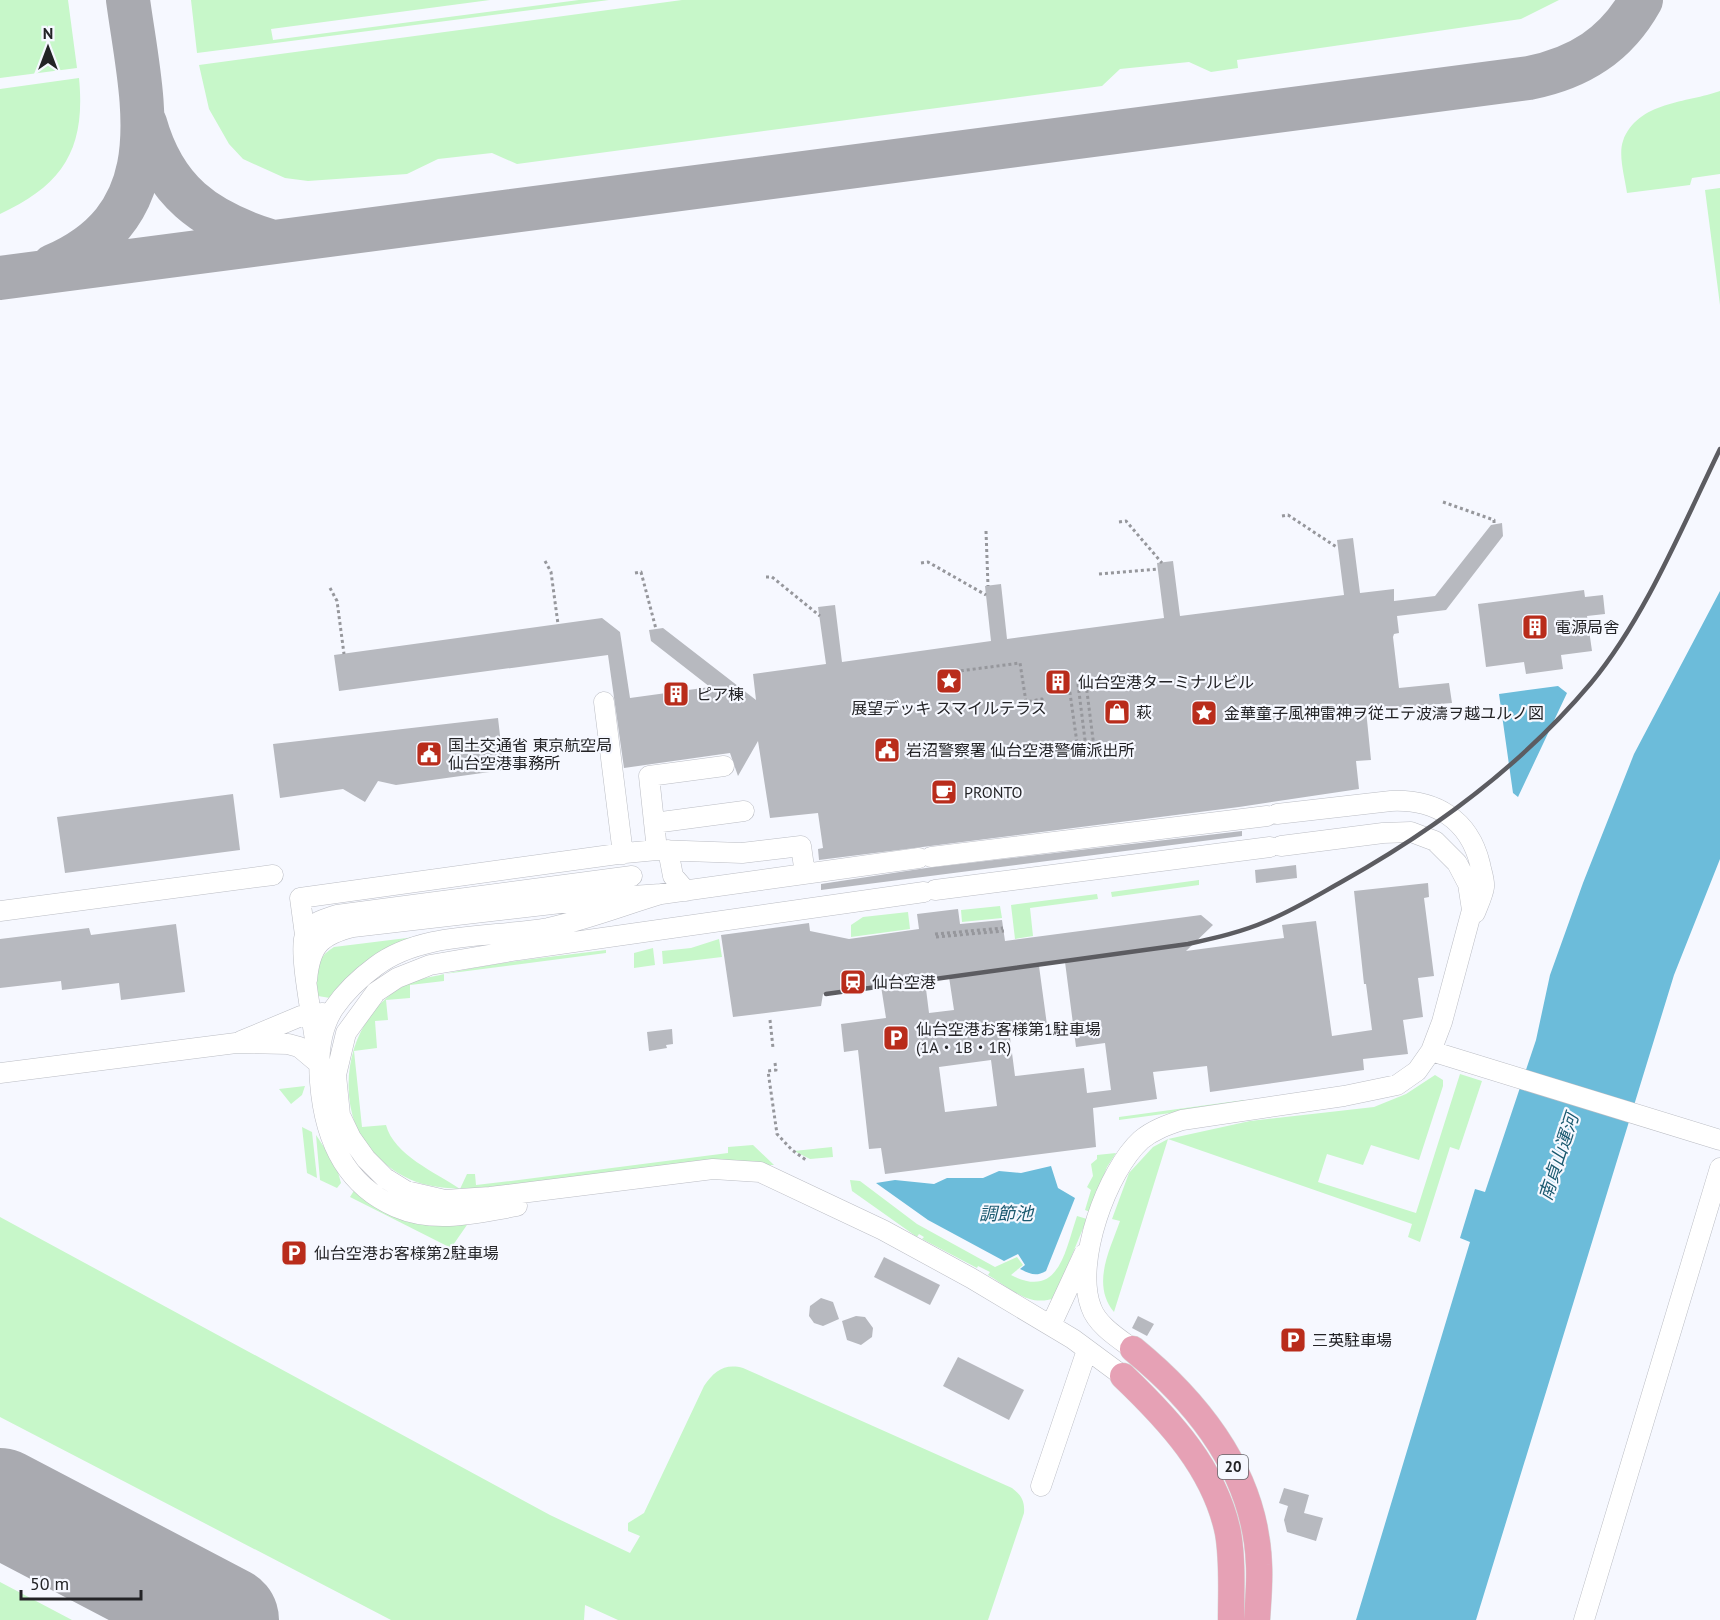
<svg xmlns="http://www.w3.org/2000/svg" width="1720" height="1620" viewBox="0 0 1720 1620" font-family="'PT Sans','Noto Sans JP',sans-serif">
	<rect width="100%" height="100%" fill="#f6f8ff"/>
	<path fill="#c7f7c9" d="M0,0h68l9,68 -77,10z
		M191,0h299l-219,29 2,11 306,-40h30l-412,53z
		M682,0h877l-38,19 -284,41 1,8 -27,4 -22,-10 -69,7 -18,17 -585,78 -25,-11 -54,6 -31,15 -99,7 -23,-3 -42,-19 -14,-15 -20,-35 -10,-44z
		M79,78c7,71 -16,107 -79,136v-125z
		M1720,91v83l-28,4 -2,7 -63,8c-2,-15 -9,-38 -4,-52 15,-40 64,-38 97,-50z
		M1720,188v117l-15,-115z
		M1199,880v5l-87,12 -1,-5z
		M1097,894l1,5 -68,9 3,28 -18,3 -4,-34z
		M1000,906l2,12 -40,4 -1,-12z
		M908,912l2,17 -59,8v-12l12,-8z
		M545,921l-130,20 -85,57 -12,-2c-4,-21 -4,-37 16,-49z
		M719,939l3,18 -59,7 -1,-13 29,-3z
		M653,948l2,17 -21,3v-15z
		M606,950v3l-162,21v7l-34,4v13l-24,2 2,20 -13,1 2,27 -23,3 8,76 24,-2c8,30 49,47 74,64l7,-15h8l1,11 35,-4 217,-28v-6l25,-2 21,20c-19,1 -39,-6 -59,-5 -75,5 -149,25 -224,28 -23,1 -45,2 -68,-4 -34,-10 -65,-39 -72,-75 -10,-49 11,-103 58,-126 13,-5 27,-7 40,-10 51,-12 104,-16 157,-23z
		M1460,1074l22,7 -23,69 -9,-3 -30,95 -12,-5 4,-13 -244,-85 -54,173c-23,-28 -4,-62 6,-91l-8,-2 17,-46 24,-26 15,-8 82,-18 124,-14 32,-13 29,-19 8,5v6l-24,74 -48,-15 -8,20 -36,-11 -9,28 98,31z
		M305,1086l-3,9 -11,9 -12,-15z
		M1244,1100v3l-125,17v-3z
		M302,1127l10,5 5,46 -10,-5z
		M316,1135l20,30 5,18 -4,5 -17,-8z
		M832,1147l1,10 -23,2 -16,-8z
		M1116,1153l-9,14 -17,45 -5,-2 6,-20 -4,-3 6,-11 -2,-12 6,-5v-4z
		M850,1180l10,1 57,43 78,43 22,-10 6,8 -12,10c48,25 54,-24 66,-59l10,3 -33,79c-24,10 -46,-11 -66,-23l2,-3 -12,-6 -1,2 -55,-29 2,-2 -5,-3 -2,3 -65,-46z
		M355,1189c42,23 63,42 114,33l-18,26 -101,-51z
		M0,1217l550,298 80,38 10,-17 -12,-5v-8l16,-10 60,-127c10,-15 21,-23 39,-18l269,120c9,7 13,13 12,25l-36,107h-370l-33,-15 -1,15h-193l-391,-203z
		M0,1582l72,38h-72z"/>
	<path fill="#6cbcda" d="M1720,591v268l-46,116 -198,645h-120l114,-378 -10,-4 15,-49 10,3 51,-152 14,-65 33,-92 51,-129z
		M1558,686l9,7 -49,104 -5,-4 -14,-99z
		M1051,1166l7,22 17,10 -29,73c-10,6 -16,3 -26,-2l5,-4 -7,-11 -14,7 -76,-41 -52,-37 19,-3 39,4 13,-6h36l16,-7 22,2z"/>
	<g fill="none" stroke-linecap="round" stroke-linejoin="round">
		<path stroke="#a9aab0" stroke-width="44" d="M145,123c19,68 60,98 125,118
			M53,266c121,-52 89,-164 75,-266
			M0,278l1529,-200c50,-10 87,-33 112,-78"/>
		<path stroke="#a9aab0" stroke-width="108" d="M0,1502l225,118"/>
	</g>
	<path fill="#b7b9bf" fill-rule="evenodd" d="M1502,523l1,13 -57,74 -49,6 2,17 -5,1 -1,3 6,51 50,-5 3,20 -86,7 5,50 -15,1 3,28 -120,18 -420,53 -1,-11 5,-1 -5,-35 -48,5 -12,-77 -20,35 -8,-23 -106,15 -16,-113 -269,36 -5,-36 268,-37 18,14 10,66 80,-11 -59,-46 -2,-11 14,-2 93,72 -3,-26 73,-10 -8,-57 17,-2 7,57 149,-21 -6,-55 16,-2 6,55 157,-21 -7,-55 16,-2 7,55 164,-21 -7,-55 16,-2 7,55 34,-4v12l41,-5 56,-71z
		M1584,590l1,7 18,-2 2,19 -18,2 5,35 -31,4 2,14 -37,5 -2,-12 -38,5 -8,-63z
		M498,718l6,52 -108,15 -18,-4 -13,21 -22,-13 -63,9 -7,-54z
		M233,794l7,56 -175,23 -8,-56z
		M1242,831v5l-421,54v-6l105,-16z
		M1296,865l1,13 -41,5 -1,-13z
		M1428,883l1,14 -5,1 10,78 -16,2 5,39 -20,3 5,34 -45,5 1,11 -154,22 -3,-26 -54,6 4,27 -64,9 3,39 -211,27 -4,-26 -12,1 -11,-99 -14,2 -3,-28 45,-6 -5,-32 -58,8 -2,12 -88,11 -12,-82 88,-12 1,8 39,8 70,-10 -2,-15 41,-5 2,15 42,-4 3,21 196,-26 12,10 -27,26 98,-13 -2,-13 34,-4 16,115 40,-6 -6,-46h-2l-10,-93zM1065,962l11,85 29,-4 6,47 -24,3 -3,-25 -69,8 -6,-46 38,-5 -8,-59zM949,977l5,33 -25,3 -4,-32zM991,1060l6,46 -52,6 -6,-45z
		M176,924l9,68 -64,8 -2,-17 -57,7 -1,-9 -61,7v-49l89,-11 2,7z
		M672,1029l1,15 -7,1 1,3 -18,3 -2,-19z
		M884,1257l56,28 -10,20 -56,-28z
		M821,1298l12,4 6,17 -16,7 -9,-3 -5,-7 1,-10z
		M856,1316l9,1 8,11 -1,9 -11,8 -14,-5 -5,-19z
		M1138,1316l16,8 -7,12 -15,-8z
		M958,1357l66,33 -15,30 -66,-34z
		M1284,1488l25,7 -5,18 19,5 -7,23 -29,-9 -3,-12 4,-14 -9,-3z"/>
	<g fill="none" stroke-linecap="round" stroke-linejoin="round">
		<defs>
			<path id="minor" d="M604,702l19,152
				M1277,814l114,-13c44,-2 78,18 89,63 1,7 5,16 4,23 -1,8 -6,18 -9,26
				M654,823l90,-12
				M657,850l-8,-74 75,-10
				M668,850l5,26 13,15
				M931,857l336,-41
				M935,890l335,-43
				M924,892l-406,58 -88,15 -33,13 -21,14 -30,41 -10,42 4,40 11,23 15,21 19,19 21,13 39,9 45,-3 223,-28 47,3 123,58 88,48 102,61 50,37
				M0,911l273,-36
				M305,935l-5,-37 325,-45 32,-3 85,3 59,-7 4,28
				M307,980c3,-34 13,-45 46,-53l251,-29 57,-4 258,-36
				M241,1041l60,-25 22,-3
				M316,1048c-2,-22 -18,-97 -11,-113 6,-13 20,-16 32,-20l295,-39
				M1431,1051l289,89
				M0,1073l236,-30 52,1 11,3 19,16
				M517,1206c-40,7 -82,18 -121,1 -53,-23 -72,-71 -76,-125 -2,-24 0,-53 14,-74 11,-16 27,-31 42,-42 47,-35 117,-28 172,-38 38,-8 76,-23 113,-34
				M1051,1325l33,-71
				M1133,1349c-15,-11 -36,-24 -42,-42 -17,-45 16,-136 50,-167 12,-10 26,-15 41,-20l162,-24 53,-11 20,-14 14,-20 11,-29 30,-112 -4,-26 -11,-21 -22,-22 -24,-9 -28,1 -102,13
				M1041,1486l46,-136
				M1584,1620l136,-452"/>
			<path id="major" d="M1133,1349c66,54 123,126 126,216 1,18 -1,37 -2,55
				M1123,1376c46,44 92,93 105,157 5,29 3,58 3,87"/>
		</defs>
		<use href="#minor" stroke="#bbbdc4" stroke-width="21"/>
		<use href="#major" stroke="#d7d7d8" stroke-width="27"/>
		<path stroke="#96979c" stroke-width="3" stroke-dasharray="3 3" stroke-linecap="butt" d="M1443,502l51,18v4
			M1282,516l6,-1 50,33
			M1119,522l7,-1 36,42
			M986,531l2,55
			M545,561l6,11 7,52
			M921,563l7,-1 58,33
			M635,573l6,-1 15,57
			M1099,574l59,-5
			M766,577h6l48,39
			M330,588l7,13 7,53
			M937,674l83,-11 6,39 16,-3 1,12
			M1078,684l8,64
			M1086,684l8,63
			M1069,686l9,64
			M935,934l68,-6
			M936,937l68,-6
			M770,1020l3,28
			M775,1063l1,7 -8,1 9,63 15,16 14,10"/>
		<use href="#minor" stroke="#fff" stroke-width="20"/>
		<use href="#major" stroke="#e6a1b5" stroke-width="26"/>
		<path stroke="#5c5c61" stroke-width="4.5" d="M826,994l362,-50c27,-6 54,-12 79,-23 27,-11 51,-26 76,-40 93,-52 179,-116 248,-198 54,-65 92,-158 129,-234"/>
	</g>
	<defs>
		<symbol id="building-square" viewBox="-11 -11 22 22"><rect x="-9" y="-9" width="18" height="18" rx="4" fill="#b92c1b" stroke="#f6f8ff"/><path d="M-4-6H4V6H1V3H-1V6H-4ZM-2.5-4.3h1.7v1.8h-1.7ZM.8-4.3h1.7v1.8H.8ZM-2.5-1h1.7V.8h-1.7ZM.8-1h1.7V.8H.8Z" fill="#fff"/></symbol>
		<symbol id="sight-square" viewBox="-11 -11 22 22"><rect x="-9" y="-9" width="18" height="18" rx="4" fill="#b92c1b" stroke="#f6f8ff"/><path d="M0-6L1.8-2.2L6-1.7L2.9 1.2L3.7 5.4L0 3.3L-3.7 5.4L-2.9 1.2L-6-1.7L-1.8-2.2Z" fill="#fff"/></symbol>
		<symbol id="shop-square" viewBox="-11 -11 22 22"><rect x="-9" y="-9" width="18" height="18" rx="4" fill="#b92c1b" stroke="#f6f8ff"/><path d="M-5-2.5h2.3a2.7 3.5 0 0 1 5.4 0H5L5.5 6h-11ZM-1.5-2.5h3a1.5 2.3 0 0 0-3 0Z" fill="#fff"/></symbol>
		<symbol id="civic-square" viewBox="-11 -11 22 22"><rect x="-9" y="-9" width="18" height="18" rx="4" fill="#b92c1b" stroke="#f6f8ff"/><path d="M-.6-6.5H3V-4.5H.6V-3L4-1V1h2V6H-6V1h2V-1L-.6-3ZM-1.2 2.5V6h2.4V2.5Z" fill="#fff"/></symbol>
		<symbol id="cafe-square" viewBox="-11 -11 22 22"><rect x="-9" y="-9" width="18" height="18" rx="4" fill="#b92c1b" stroke="#f6f8ff"/><path d="M-5.5-4.5H6V0H3Q3 3.5 0 3.5H-2.5Q-5.5 3.5-5.5 0ZM3-3.2v2h1.7v-2ZM-6 4.5H4V6H-6Z" fill="#fff"/></symbol>
		<symbol id="station-square" viewBox="-11 -11 22 22"><rect x="-9" y="-9" width="18" height="18" rx="4" fill="#b92c1b" stroke="#f6f8ff"/><path d="M-3-6H3Q5-6 5-4V2Q5 4 3 4L4.5 6H3L1.5 4h-3L-3 6H-4.5L-3 4Q-5 4-5 2V-4Q-5-6-3-6ZM-3.5-4v3h7v-3ZM-3.5 1v1.5H-2V1ZM2 1v1.5H3.5V1Z" fill="#fff"/></symbol>
		<symbol id="parking-square" viewBox="-11 -11 22 22"><rect x="-9" y="-9" width="18" height="18" rx="4" fill="#b92c1b" stroke="#f6f8ff"/><path d="M-3.5-5.5H1a3.5 3.5 0 0 1 0 7H-1V5.5H-3.5ZM-1-3.4V-.6H.8a1.4 1.4 0 0 0 0-2.8Z" fill="#fff"/></symbol>
	</defs>
	<g fill-rule="evenodd">
		<use href="#building-square" x="1520" y="612" width="30" height="30"/>
		<use href="#sight-square" x="934" y="666" width="30" height="30"/>
		<use href="#building-square" x="1043" y="667" width="30" height="30"/>
		<use href="#building-square" x="661" y="679" width="30" height="30"/>
		<use href="#shop-square" x="1102" y="697" width="30" height="30"/>
		<use href="#sight-square" x="1189" y="698" width="30" height="30"/>
		<use href="#civic-square" x="872" y="735" width="30" height="30"/>
		<use href="#civic-square" x="414" y="739" width="30" height="30"/>
		<use href="#cafe-square" x="929" y="777" width="30" height="30"/>
		<use href="#station-square" x="838" y="967" width="30" height="30"/>
		<use href="#parking-square" x="881" y="1023" width="30" height="30"/>
		<use href="#parking-square" x="279" y="1238" width="30" height="30"/>
		<use href="#parking-square" x="1278" y="1325" width="30" height="30"/>
	</g>
	<g text-anchor="middle" stroke-width="4.5" stroke-linejoin="round" paint-order="stroke">
		<rect fill="#f6f8ff" stroke="#626367" stroke-width="1.5" x="1218" y="1455" width="30" height="24" rx="4.5"/>
		<g font-size="15" font-weight="bold" fill="#232326">
			<text x="1233" y="1472">20</text>
		</g>
		<g font-size="16" fill="#232326" stroke="#f6f8ff" text-anchor="start">
			<text x="1555" y="633">電源局舎</text>
			<text x="1078" y="688">仙台空港ターミナルビル</text>
			<text x="696" y="700">ピア棟</text>
			<text x="949" y="714" text-anchor="middle">展望デッキ スマイルテラス</text>
			<text x="1136" y="718">萩</text>
			<text x="1224" y="719">金華童子風神雷神ヲ従エテ波濤ヲ越ユルノ図</text>
			<text x="448" y="751">国土交通省 東京航空局<tspan x="448" dy="18">仙台空港事務所</tspan></text>
			<text x="906" y="756">岩沼警察署 仙台空港警備派出所</text>
			<text x="964" y="798">PRONTO</text>
			<text x="872" y="988">仙台空港</text>
			<text x="916" y="1035">仙台空港お客様第1駐車場<tspan x="916" dy="18">(1A・1B・1R)</tspan></text>
			<text x="314" y="1259">仙台空港お客様第2駐車場</text>
			<text x="1312" y="1346">三英駐車場</text>
		</g>
		<g font-size="18" font-style="italic" fill="#1a596f" stroke="#f6f8ff">
			<text transform="translate(1559 1157) rotate(-72)" y="6">南貞山運河</text>
			<text x="1006" y="1220">調節池</text>
		</g>
	</g>
	<g transform="translate(48 48)" stroke="#f6f8ff" stroke-width="4.5" paint-order="stroke">
	<path d="M0-4.5L10 22L0 15L-10 22Z" fill="#232326"/>
	<text y="-9" font-size="16" font-weight="bold" text-anchor="middle" fill="#232326">N</text>
	</g>
	<path d="M21 1590v9h120v-9" fill="none" stroke="#232326" stroke-width="3"/>
	<text x="30" y="1590" font-size="18" fill="#232326" stroke="#f6f8ff" stroke-width="4.5" paint-order="stroke">50 m</text>
</svg>
